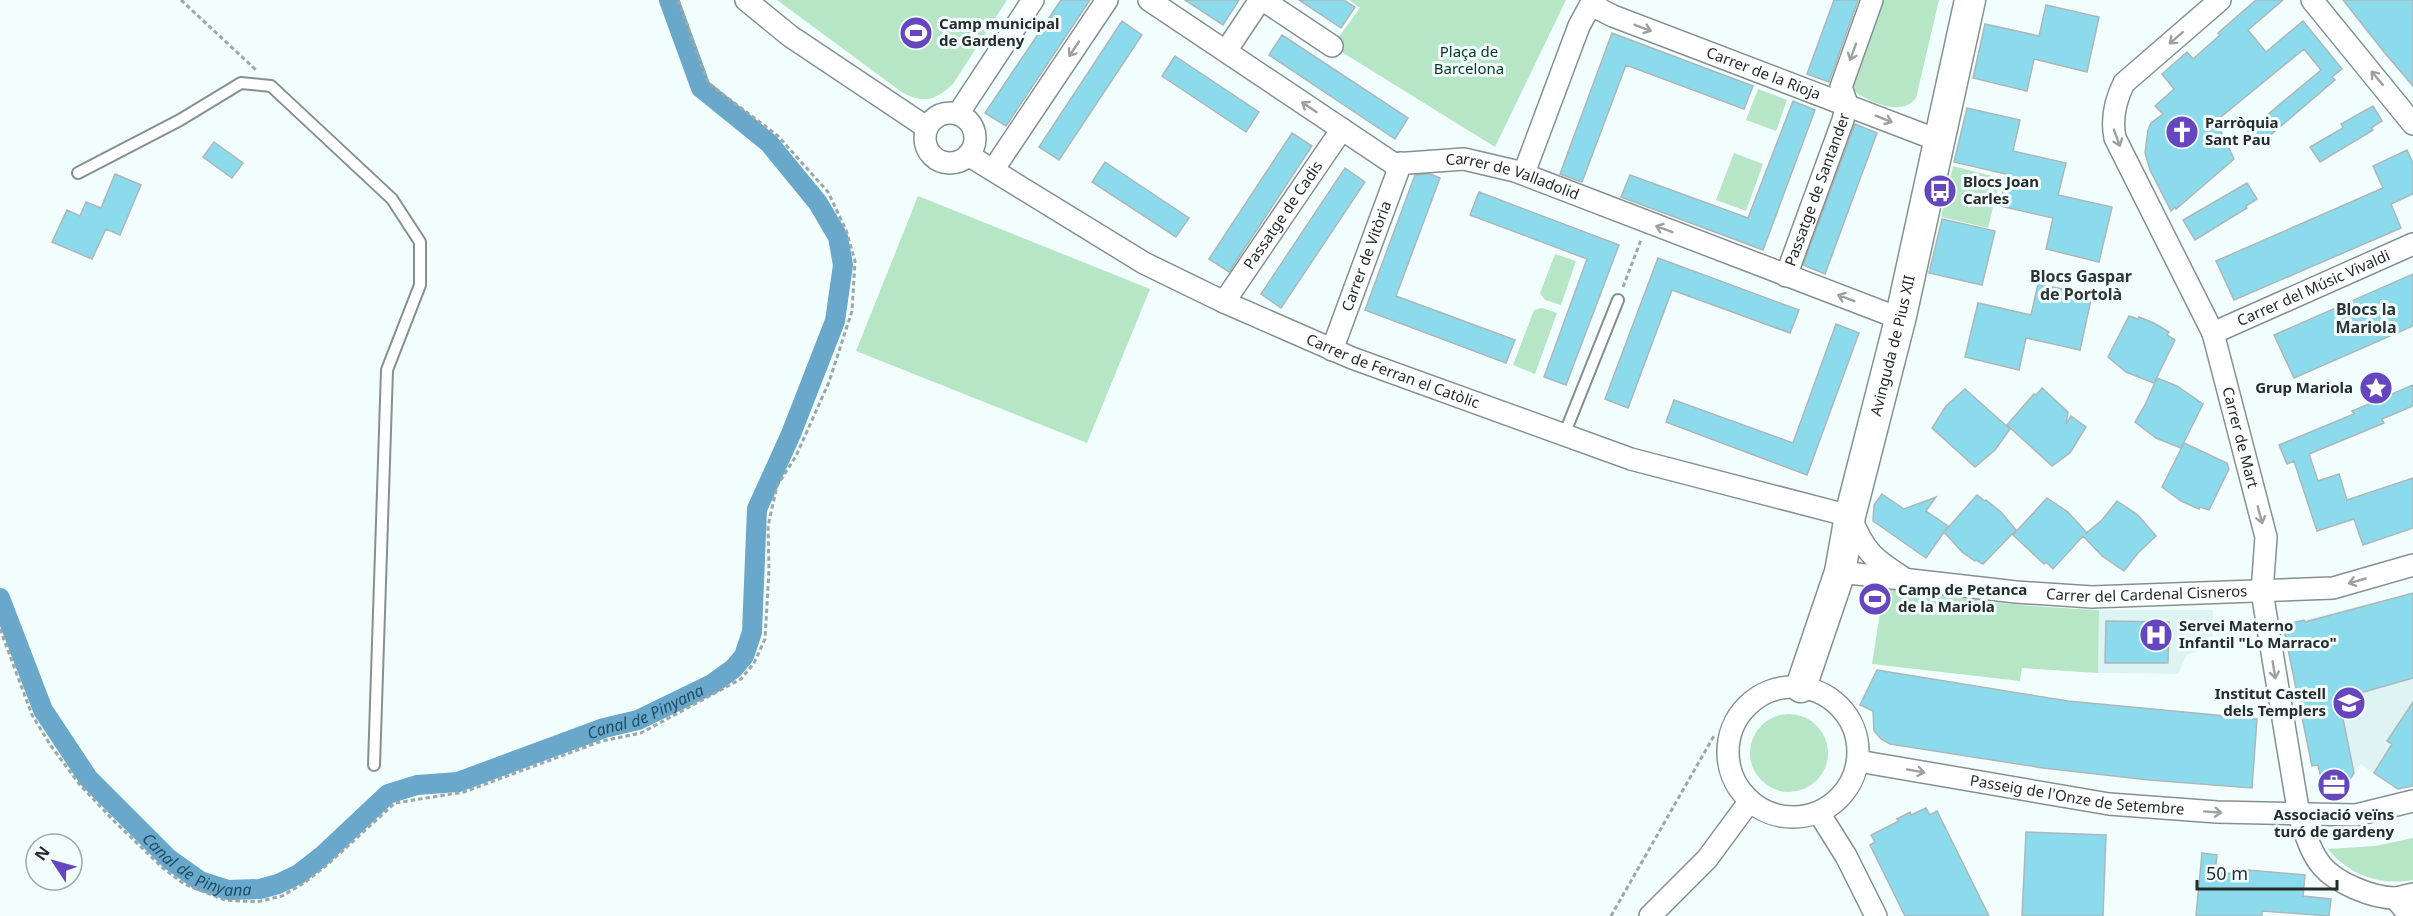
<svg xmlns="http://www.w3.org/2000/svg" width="2413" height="916" viewBox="0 0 2413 916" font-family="'Noto Sans',sans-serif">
	<rect width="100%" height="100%" fill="#f2fefe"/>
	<path fill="#def4f3" d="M2413,593v193l-15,3 -38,-25 -15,22 -21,4 -6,-25 -7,1 -3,-9h3l-28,-132z
		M2099,610h114v36l-26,9 -9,19 -80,-1z"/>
	<path fill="#b6e6c6" d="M777,0h230l-54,84c-18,16 -27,20 -50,9z
		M1349,0h217l-71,147 -163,-101 28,-38z
		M1883,0h56l-23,98c-14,20 -49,3 -65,-9z
		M1758,89l29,11 -11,31 -30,-11z
		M1734,153l29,11 -17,47 -30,-11z
		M1953,166l47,12 -12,50 -47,-11z
		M918,196l232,93 -63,154 -231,-92z
		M1555,254l21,7 -15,44 -16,-5 -5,-7z
		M1542,308l15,5 -22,61 -22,-9 21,-55z
		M1884,587c72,12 142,20 215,23l-1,63 -76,-5 -2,13 -148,-17z
		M1750 753a39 39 0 1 1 78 0a39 39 0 1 1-78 0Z
		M2413,838v42c-33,6 -64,-5 -85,-31l47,-3z"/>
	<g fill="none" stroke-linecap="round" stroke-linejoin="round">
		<path stroke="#69a8ca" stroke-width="20" id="s1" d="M0,598l43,112 45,68 81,81 31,22 28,9 32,-1 18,-5 21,-10 23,-18 66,-62 29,-9 41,-3 146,-54 34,-8 74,-36 21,-15 11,-13 8,-24 5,-123 34,-75 44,-113 8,-56 -5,-28 -20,-34 -49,-60 -68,-55 -32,-88"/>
	</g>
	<path fill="#8bdbed" stroke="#adb7ba" stroke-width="1.5" d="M1061,0h29l-84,126 -21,-13z
		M1185,0h54l-16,25z
		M1299,0h45l11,7 -14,21z
		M1834,0h24l-29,82 -22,-8z
		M2256,0h27l-35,30 18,22 37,-31 39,48 -10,8 3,3 -75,64 -12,-13 73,-61 -17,-21 -88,72 18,38 -58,50 -1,-2 -4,4 -21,-41 -5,-17 3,-23 3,-7 12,-9 -8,-8 19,-17 -12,-15 25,-22 6,7 27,-24 -2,-2z
		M2343,0h70v86l-29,-34z
		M2046,5l53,12 -12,55 -53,-13 -7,32 -54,-13 12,-54 54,12z
		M1122,21l20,14 -83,125 -20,-13z
		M1612,33l141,53 -9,23 -118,-44 -44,117 -22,-8z
		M1282,35l126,83 -13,21 -126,-84z
		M1175,56l84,56 -13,20 -84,-56z
		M1793,101l22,9 -52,140 -142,-53 9,-22 118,43z
		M2373,106l9,15 -11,7 2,2 -53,32 -10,-15 33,-19 -2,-4z
		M1967,108l53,12 -7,31 53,12 -8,32 54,12 -13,55 -53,-13 7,-31 -53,-12 6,-32 -52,-12z
		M1855,124l22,9 -52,141 -22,-9z
		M1292,133l20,13 -83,126 -20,-13z
		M214,142l29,21 -11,15 -29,-21z
		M2407,150l6,13v31l-22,10 10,24 -167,72 -18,-39 167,-73 -10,-22z
		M1105,162l84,56 -13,19 -84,-55z
		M1345,168l20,14 -84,126 -20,-14z
		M115,174l26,11 -21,50 -14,-6 -14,30 -40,-17 15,-32 13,6 6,-14 15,6z
		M1430,174l10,4 -44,118 119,44 -9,23 -141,-53 50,-135z
		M2247,183l10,16 -11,7 1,2 -52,32 -12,-20z
		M1479,192l140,53 -53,140 -22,-8 43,-118 -117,-44z
		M1942,219l53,12 -13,54 -53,-12z
		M1658,258l141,52 -9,23 -118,-43 -44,118 -23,-9z
		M2413,274v52l-119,52 -20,-43z
		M2038,284l54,11 -12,55 -54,-12 -7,32 -54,-13 13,-54 53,12z
		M2129,316l9,3 1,-2 15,6 15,9 -2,3 8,5 -21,43 -28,-11 -18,-15z
		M1836,324l23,9 -52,142 -141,-53 8,-22 119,43z
		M2157,378l20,8 26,18 -22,44 -25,-10 -21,-16 10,-17z
		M2413,385v21l-31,13 2,4 -75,31 9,27 21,-7 8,26 66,-22v50l-50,17 -9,-26 -37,12 -23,-70 -7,3 -8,-19 75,-31 -2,-3z
		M2042,388l26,24 -2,12 5,-8 15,11 -16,26 -18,13 -45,-41 27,-31 2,1z
		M1965,389l45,40 -15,21 -20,17 -43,-39 14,-22z
		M2184,443l43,20 2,6 -20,41 -9,-3 -1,2 -18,-8 -19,-14z
		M1882,494l22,15 32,-12 -10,14 22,15 -3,5 32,-36 8,6 1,-1 15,12 15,18 -33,34 -7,-4 -1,1 -13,-9 -18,-20 -18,26 -53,-37 1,-16z
		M2047,498l21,14 19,21 -2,1 17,-14 15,-19 21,14 18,21 -18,17 -14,18 -22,-15 -19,-20 -30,33 -7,-7 -2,2 -31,-29z
		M2413,593v85l-74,21 15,74 -9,13 -21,4 -6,-25 -6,1 -29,-141 21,-5 1,2z
		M2106,621l63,1 -1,41h-63z
		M1877,670l191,31 189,18 -5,69 -103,-8 -106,-12 -153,-24 -9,-5 -7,-8 -1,-20 -13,-6z
		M2413,702v84l-15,3 -24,-16 18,-29 -5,-3z
		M1926,808l4,7 7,-4 52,105h-84l-35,-71 5,-3 -4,-7 28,-14 -2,-2 13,-7 1,3z
		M2026,832l80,3 -3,81h-81z
		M2202,853l15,2 -2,17 32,3 1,-5 57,5 -2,21 28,3 -2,17 -67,-5v5h-66z"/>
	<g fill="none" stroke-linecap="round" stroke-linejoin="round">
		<defs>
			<path id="lane" d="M78,173l102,-53 61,-37 30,3 121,113 28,43v43l-33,85 -13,395
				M1564,435l54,-135"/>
			<g id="street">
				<path d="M746,0l44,36 136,91"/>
				<path id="s2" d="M1149,0l245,164 70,-5 51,12 386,148"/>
				<path d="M1263,0l69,46"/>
				<path id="s3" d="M1592,0l9,10 12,6 327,125"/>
				<path id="s4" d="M2220,0l-96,83c-9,18 -13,35 -9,55l98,195 53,204 -4,55 37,223c6,17 11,37 23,51 14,17 51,32 73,32 5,0 12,-3 18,-4"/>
				<path d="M2312,0l101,124"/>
				<path d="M1226,51l34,-51"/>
				<circle cx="950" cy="138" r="25"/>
				<path d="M958,114l75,-114"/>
				<path id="s5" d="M968,155l176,108 80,39 128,56 279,101 219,57c15,36 22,42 55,63"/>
				<path d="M993,170l114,-170"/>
				<path d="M1524,173l55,-147 14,-26"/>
				<path id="s6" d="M1786,276l57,-156 4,-16 -6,-17 31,-87"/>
				<path id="s7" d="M1224,302l118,-173"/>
				<path id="s8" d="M2213,333l200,-89"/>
				<path id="s9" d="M1332,350l69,-187"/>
				<path id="s10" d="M1840,572l176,20 76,5 241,-9 80,-23"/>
				<circle cx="1793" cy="752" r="65"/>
				<path id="s11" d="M1858,761l251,43 108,8 139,3 57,-14"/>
				<path d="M1819,813l27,43 30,60"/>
				<path d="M2395,898l15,18"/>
				<path d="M1650,916l57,-57 42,-57"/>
			</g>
			<g id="secondary">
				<path id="s12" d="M1801,687l39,-115 10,-56 51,-200 69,-316"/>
			</g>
		</defs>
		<use href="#lane" stroke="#859090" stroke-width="14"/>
		<use href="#street" stroke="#859090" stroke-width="24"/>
		<use href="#secondary" stroke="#859090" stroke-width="33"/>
		<path stroke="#9ea7a7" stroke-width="3" stroke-dasharray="4.5 3" stroke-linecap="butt" d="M181,0l75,70
			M1623,287l18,-47
			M0,629l32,86 19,31 29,39 35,37 49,47 20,15 41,16 32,2 25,-6 22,-13 23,-18 68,-62 69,-11 138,-51 39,-8 100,-54 13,-16 11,-24 4,-69 -1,-44 9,-40 19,-30 33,-74 23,-71 3,-50 -9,-31 -18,-38 -50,-56 -70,-53 -30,-83
			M1611,916l104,-182"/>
		<use href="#lane" stroke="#fff" stroke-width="10"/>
		<use href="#street" stroke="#fff" stroke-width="21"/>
		<use href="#secondary" stroke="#fff" stroke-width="30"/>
	</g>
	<defs><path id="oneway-shaft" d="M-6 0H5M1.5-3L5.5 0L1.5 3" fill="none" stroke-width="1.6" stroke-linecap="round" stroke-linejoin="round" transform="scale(1.5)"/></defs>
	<g stroke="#9ea0a0">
		<use href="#oneway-shaft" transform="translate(1643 28) rotate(21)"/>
		<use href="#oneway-shaft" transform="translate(2176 38) rotate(139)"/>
		<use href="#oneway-shaft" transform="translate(1074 49) rotate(124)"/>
		<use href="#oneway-shaft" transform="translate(1853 52) rotate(110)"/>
		<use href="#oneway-shaft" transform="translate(2377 78) rotate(-130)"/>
		<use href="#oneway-shaft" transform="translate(1309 107) rotate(-146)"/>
		<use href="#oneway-shaft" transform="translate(1884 119) rotate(22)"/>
		<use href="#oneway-shaft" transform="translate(2117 138) rotate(70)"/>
		<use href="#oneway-shaft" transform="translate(1664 229) rotate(-159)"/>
		<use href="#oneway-shaft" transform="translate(1846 298) rotate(-159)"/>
		<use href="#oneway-shaft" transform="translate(2260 515) rotate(75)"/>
		<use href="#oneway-shaft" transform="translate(2357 581) rotate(164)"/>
		<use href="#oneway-shaft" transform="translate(2274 670) rotate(81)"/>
		<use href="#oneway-shaft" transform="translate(1916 771) rotate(10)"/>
		<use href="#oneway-shaft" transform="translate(2213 812) rotate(4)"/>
	</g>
	<defs>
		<symbol id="stadium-disc" viewBox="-11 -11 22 22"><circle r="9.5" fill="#6646bf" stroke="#f2fefe"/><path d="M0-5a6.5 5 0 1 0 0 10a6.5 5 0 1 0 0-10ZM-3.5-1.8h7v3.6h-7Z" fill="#fff"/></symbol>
		<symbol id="church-disc" viewBox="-11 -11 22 22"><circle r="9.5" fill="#6646bf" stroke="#f2fefe"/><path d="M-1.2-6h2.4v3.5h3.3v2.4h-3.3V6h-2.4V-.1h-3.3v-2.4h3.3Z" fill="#fff"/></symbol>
		<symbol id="bus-disc" viewBox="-11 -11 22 22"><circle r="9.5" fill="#6646bf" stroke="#f2fefe"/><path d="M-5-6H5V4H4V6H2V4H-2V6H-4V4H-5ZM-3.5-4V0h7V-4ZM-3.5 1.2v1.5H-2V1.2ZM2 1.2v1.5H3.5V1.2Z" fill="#fff"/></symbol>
		<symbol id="sight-disc" viewBox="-11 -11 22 22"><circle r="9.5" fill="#6646bf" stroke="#f2fefe"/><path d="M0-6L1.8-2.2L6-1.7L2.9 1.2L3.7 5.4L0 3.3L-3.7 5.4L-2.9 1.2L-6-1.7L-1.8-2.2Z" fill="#fff"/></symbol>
		<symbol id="hospital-disc" viewBox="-11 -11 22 22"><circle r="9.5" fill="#6646bf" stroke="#f2fefe"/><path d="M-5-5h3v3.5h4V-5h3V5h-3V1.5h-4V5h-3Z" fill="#fff"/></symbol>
		<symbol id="school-disc" viewBox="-11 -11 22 22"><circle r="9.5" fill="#6646bf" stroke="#f2fefe"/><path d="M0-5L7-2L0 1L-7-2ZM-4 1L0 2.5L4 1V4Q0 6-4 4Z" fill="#fff"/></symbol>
		<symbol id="office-disc" viewBox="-11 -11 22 22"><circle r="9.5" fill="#6646bf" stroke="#f2fefe"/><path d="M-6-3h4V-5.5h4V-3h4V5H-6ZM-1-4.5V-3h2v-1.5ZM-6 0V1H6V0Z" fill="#fff"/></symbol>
	</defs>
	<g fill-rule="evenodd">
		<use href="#stadium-disc" x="897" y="14" width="38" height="38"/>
		<use href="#church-disc" x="2163" y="113" width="38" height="38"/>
		<use href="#bus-disc" x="1921" y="172" width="38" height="38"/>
		<use href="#sight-disc" x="2357" y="369" width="38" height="38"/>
		<use href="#stadium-disc" x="1856" y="580" width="38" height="38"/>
		<use href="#hospital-disc" x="2137" y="616" width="38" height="38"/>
		<use href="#school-disc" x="2330" y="684" width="38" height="38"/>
		<use href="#office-disc" x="2315" y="766" width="38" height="38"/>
	</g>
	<g text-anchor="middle" stroke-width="6" stroke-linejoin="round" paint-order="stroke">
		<g font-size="15" font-weight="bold" fill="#272c2b" stroke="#f2fefe" text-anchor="start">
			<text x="939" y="29">Camp municipal<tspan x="939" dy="17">de Gardeny</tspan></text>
			<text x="2205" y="128">Parròquia<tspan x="2205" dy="17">Sant Pau</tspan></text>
			<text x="1963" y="187">Blocs Joan<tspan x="1963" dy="17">Carles</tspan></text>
			<text x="2353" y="393" text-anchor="end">Grup Mariola</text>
			<text x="1898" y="595">Camp de Petanca<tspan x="1898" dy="17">de la Mariola</tspan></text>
			<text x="2179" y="631">Servei Materno<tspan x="2179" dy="17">Infantil "Lo Marraco"</tspan></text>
			<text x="2326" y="699" text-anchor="end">Institut Castell<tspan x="2326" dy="17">dels Templers</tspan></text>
			<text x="2334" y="820" text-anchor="middle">Associació veïns<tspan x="2334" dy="17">turó de gardeny</tspan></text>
		</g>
		<g font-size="15" fill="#06371e" stroke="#f2fefe">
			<text x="1469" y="57">Plaça de<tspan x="1469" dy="17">Barcelona</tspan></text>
		</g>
		<g font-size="15" fill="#272c2b" stroke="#f2fefe">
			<text dy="5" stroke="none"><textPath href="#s3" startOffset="188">Carrer de la Rioja</textPath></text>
			<text dy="5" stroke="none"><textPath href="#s2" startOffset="416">Carrer de Valladolid</textPath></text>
			<text dy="5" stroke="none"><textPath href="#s6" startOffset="92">Passatge de Santander</textPath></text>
			<text dy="5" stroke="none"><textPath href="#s7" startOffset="105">Passatge de Cadis</textPath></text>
			<text dy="5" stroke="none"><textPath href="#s9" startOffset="100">Carrer de Vitòria</textPath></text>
			<text dy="5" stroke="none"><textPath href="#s8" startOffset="110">Carrer del Músic Vivaldi</textPath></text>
			<text dy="5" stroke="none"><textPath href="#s12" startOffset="354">Avinguda de Pius XII</textPath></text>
			<text dy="5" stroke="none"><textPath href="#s5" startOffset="478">Carrer de Ferran el Catòlic</textPath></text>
			<text dy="5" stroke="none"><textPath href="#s4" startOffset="510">Carrer de Mart</textPath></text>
			<text dy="5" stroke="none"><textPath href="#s10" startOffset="308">Carrer del Cardenal Cisneros</textPath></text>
			<text dy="5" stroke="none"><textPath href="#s11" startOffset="222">Passeig de l'Onze de Setembre</textPath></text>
		</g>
		<g font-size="16" font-weight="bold" fill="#2d3636" stroke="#f2fefe">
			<text x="2081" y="282">Blocs Gaspar<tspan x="2081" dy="18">de Portolà</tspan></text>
			<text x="2366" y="315">Blocs la<tspan x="2366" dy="18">Mariola</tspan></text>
		</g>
		<g font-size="16" font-style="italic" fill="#1d5068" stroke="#f2fefe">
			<text dy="6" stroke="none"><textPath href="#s1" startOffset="849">Canal de Pinyana</textPath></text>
			<text dy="6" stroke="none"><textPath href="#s1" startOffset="345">Canal de Pinyana</textPath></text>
		</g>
	</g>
	<g transform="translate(54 862) rotate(306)"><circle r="28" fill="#f2fefe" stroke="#a1aaaa" stroke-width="1.5"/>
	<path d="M0-4.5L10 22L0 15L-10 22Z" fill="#6646bf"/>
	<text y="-9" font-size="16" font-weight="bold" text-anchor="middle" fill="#272c2b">N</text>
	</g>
	<path d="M2197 880v9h140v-9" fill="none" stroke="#272c2b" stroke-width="3"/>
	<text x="2206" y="880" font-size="18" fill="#272c2b" stroke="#f2fefe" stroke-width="4.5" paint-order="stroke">50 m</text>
</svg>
